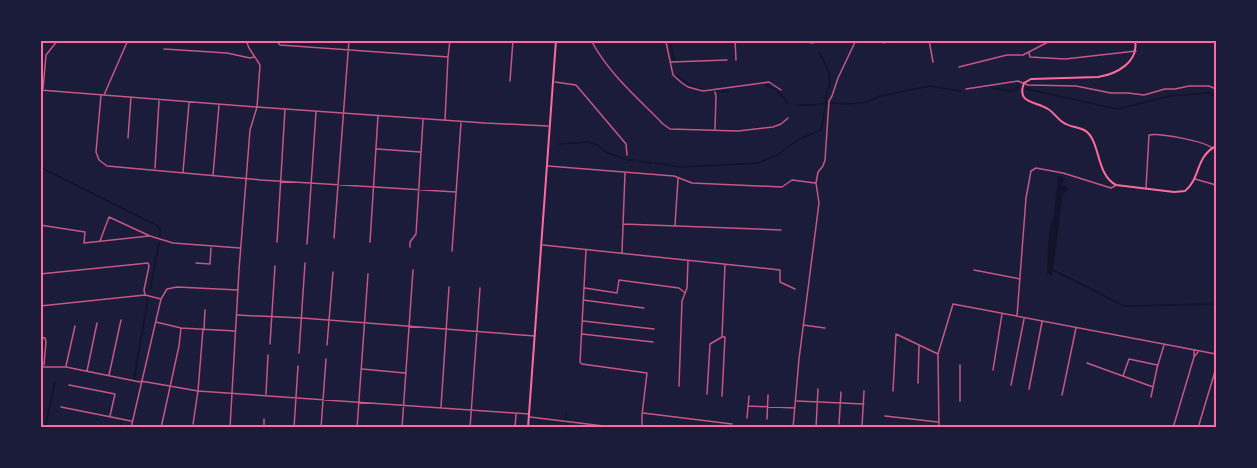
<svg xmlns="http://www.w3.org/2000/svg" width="1257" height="468" viewBox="0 0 1257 468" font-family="Signika,sans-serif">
	<rect width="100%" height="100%" fill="#1b1b3a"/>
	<path fill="#12122b" d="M1058,176h3l4,4 -4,4 7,4 -1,4 -4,1 -11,83 -5,-3c1,-16 0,-44 7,-57z"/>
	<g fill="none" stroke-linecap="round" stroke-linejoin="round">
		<path stroke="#12122b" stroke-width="1.5" d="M670,43l4,17
			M40,51l3,6 -3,27
			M819,53c7,10 13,21 10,33 -2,6 -4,9 -3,15
			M677,76l18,12 6,1
			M766,86l9,3 13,14
			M992,88l20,3 7,-4
			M1026,89l92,20 52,-13 38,-3 8,3
			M720,92l9,-1
			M831,103l19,1 17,-2 13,-6 49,-10 31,5
			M796,105h16l16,-2
			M559,144l29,-2 10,3 8,7 19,7
			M627,160h7
			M638,161l14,2
			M655,163l25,4 78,-4 19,-8 22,-16 22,-9 5,-27
			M40,164l4,5 112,56c5,3 5,6 4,11
			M1053,270l71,36 92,-2
			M150,290l9,-47
			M134,379l14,-81
			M566,419v-6
			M45,428l10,-46
			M120,428l1,-6
			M565,428l1,-5"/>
		<path stroke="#c65784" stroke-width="1.5" d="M276,40l4,5 168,12
			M591,40c17,33 47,58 72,84l7,5 68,2 35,-4 8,-3 7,-6
			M663,40l3,2 7,33 9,8 6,4 15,4 66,-9 12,8
			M735,40l1,20
			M804,40l7,3 22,-3
			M929,40l4,22
			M884,43l1,-3
			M164,49l63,4 23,5 4,-1
			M1029,53l1,4 35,2 71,-8
			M671,62l56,-2
			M959,67l48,-12h16l29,-15
			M510,81l3,-41
			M555,82l21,3 50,59 1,11
			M43,89l3,-34 12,-15
			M966,89l52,-8 10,4 48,1 35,7h17l16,2 21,-6h10l14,-3h20l7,3
			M40,90l217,17 3,-42 -11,-17 -3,-8
			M715,92l1,4 -1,33
			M101,95l-5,57 3,8 8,6 154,14 195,12
			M104,95l24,-55
			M445,120l3,-63 2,-17
			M128,138l3,-41
			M377,149l43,3
			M548,166l126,10 18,7 90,4 10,-7 23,3
			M155,168l4,-67
			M183,172l6,-69
			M213,175l6,-70
			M1195,179l21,6
			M1146,188l3,-53c11,-2 55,6 63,13
			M623,224l158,6
			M40,225l45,7 -1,11 65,-7
			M675,225l3,-46
			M334,238l15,-198
			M100,241l9,-24 41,19 23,7 67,5
			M277,242l8,-133
			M370,242l8,-126
			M307,244l9,-132
			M543,245l237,25v12l15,7
			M410,247v-5l6,-8 7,-114
			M586,250l-6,112 2,2 65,9 -5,42v13
			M452,251l9,-128
			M622,252l3,-79
			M196,263l14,1 1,-16
			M974,270l46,9
			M40,274l108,-11 1,3 -5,24 1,5
			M585,288l32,5 2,-13 60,8 5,4
			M583,300l61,8
			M40,306l105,-11 16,4
			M237,315l65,3 233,18
			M1017,316l9,-118 5,-27 5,-3 27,5 48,15 4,-2
			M583,321l71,8
			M156,322l25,6 54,3
			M803,325l22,3
			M204,329l1,-19
			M582,334l71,8
			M40,337l5,1 1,4 -2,23
			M270,344l5,-78
			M327,345l6,-73
			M1194,351v6l4,-5
			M299,353l6,-90
			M1087,363l66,24
			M66,366l9,-40
			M40,367h26l74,15
			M362,369l43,4
			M993,370l9,-56
			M87,371l10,-48
			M109,375l12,-55
			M1123,376l6,-17 28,6
			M141,381l57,10 331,23
			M918,383l1,-37
			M69,385l46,9 -5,22
			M1011,385l13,-66
			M679,386l3,-85 5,-13 1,-27
			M1029,389l13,-67
			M893,391l3,-57 42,20
			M266,394l2,-39
			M707,394l3,-50 12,-7 3,-72
			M1062,395l14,-67
			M722,396l3,-59h-3
			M1151,397l6,-29 7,-23
			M797,401l67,3
			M960,401v-36
			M748,406l47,2
			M61,407l70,14
			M441,407l8,-120
			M643,413l89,11
			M885,416l53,6
			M530,417l90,11
			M747,418l2,-22
			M767,419l1,-24
			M193,424l5,-33 5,-62
			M839,424l2,-32
			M862,426l2,-35
			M131,428l30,-129 6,-10 10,-2 61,3
			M161,428l18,-82 2,-18
			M264,428v-9
			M294,428l4,-62
			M321,428l5,-69
			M357,428l11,-154
			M402,428l11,-158
			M470,428l10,-140
			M515,428l1,-14
			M793,428l6,-69 20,-156 -3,-20 2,-11 5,-6 2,-6 4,-59 3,-5 6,-18 18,-38
			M816,428l2,-39
			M939,428l-1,-74 15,-50 263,50
			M1173,428l21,-71
			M1198,428l18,-60"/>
		<path stroke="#c65784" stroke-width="1.5" d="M230,428l9,-158 11,-140 7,-23 228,16 63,3"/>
		<path stroke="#ff6b9d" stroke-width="2" d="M1135,40c4,22 -18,34 -37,37l-67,2 -7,4c-8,21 12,18 24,26 7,4 10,12 18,15 5,3 12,3 18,6 17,9 11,44 32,55l58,7 11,-1c16,-13 10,-34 31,-45"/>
		<path stroke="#ff6b9d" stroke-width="2" d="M528,428l28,-388"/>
	</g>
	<rect width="1257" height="468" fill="none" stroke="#1b1b3a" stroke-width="84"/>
	<rect x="42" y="42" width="1173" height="384" fill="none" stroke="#ff6b9d" stroke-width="2"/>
</svg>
